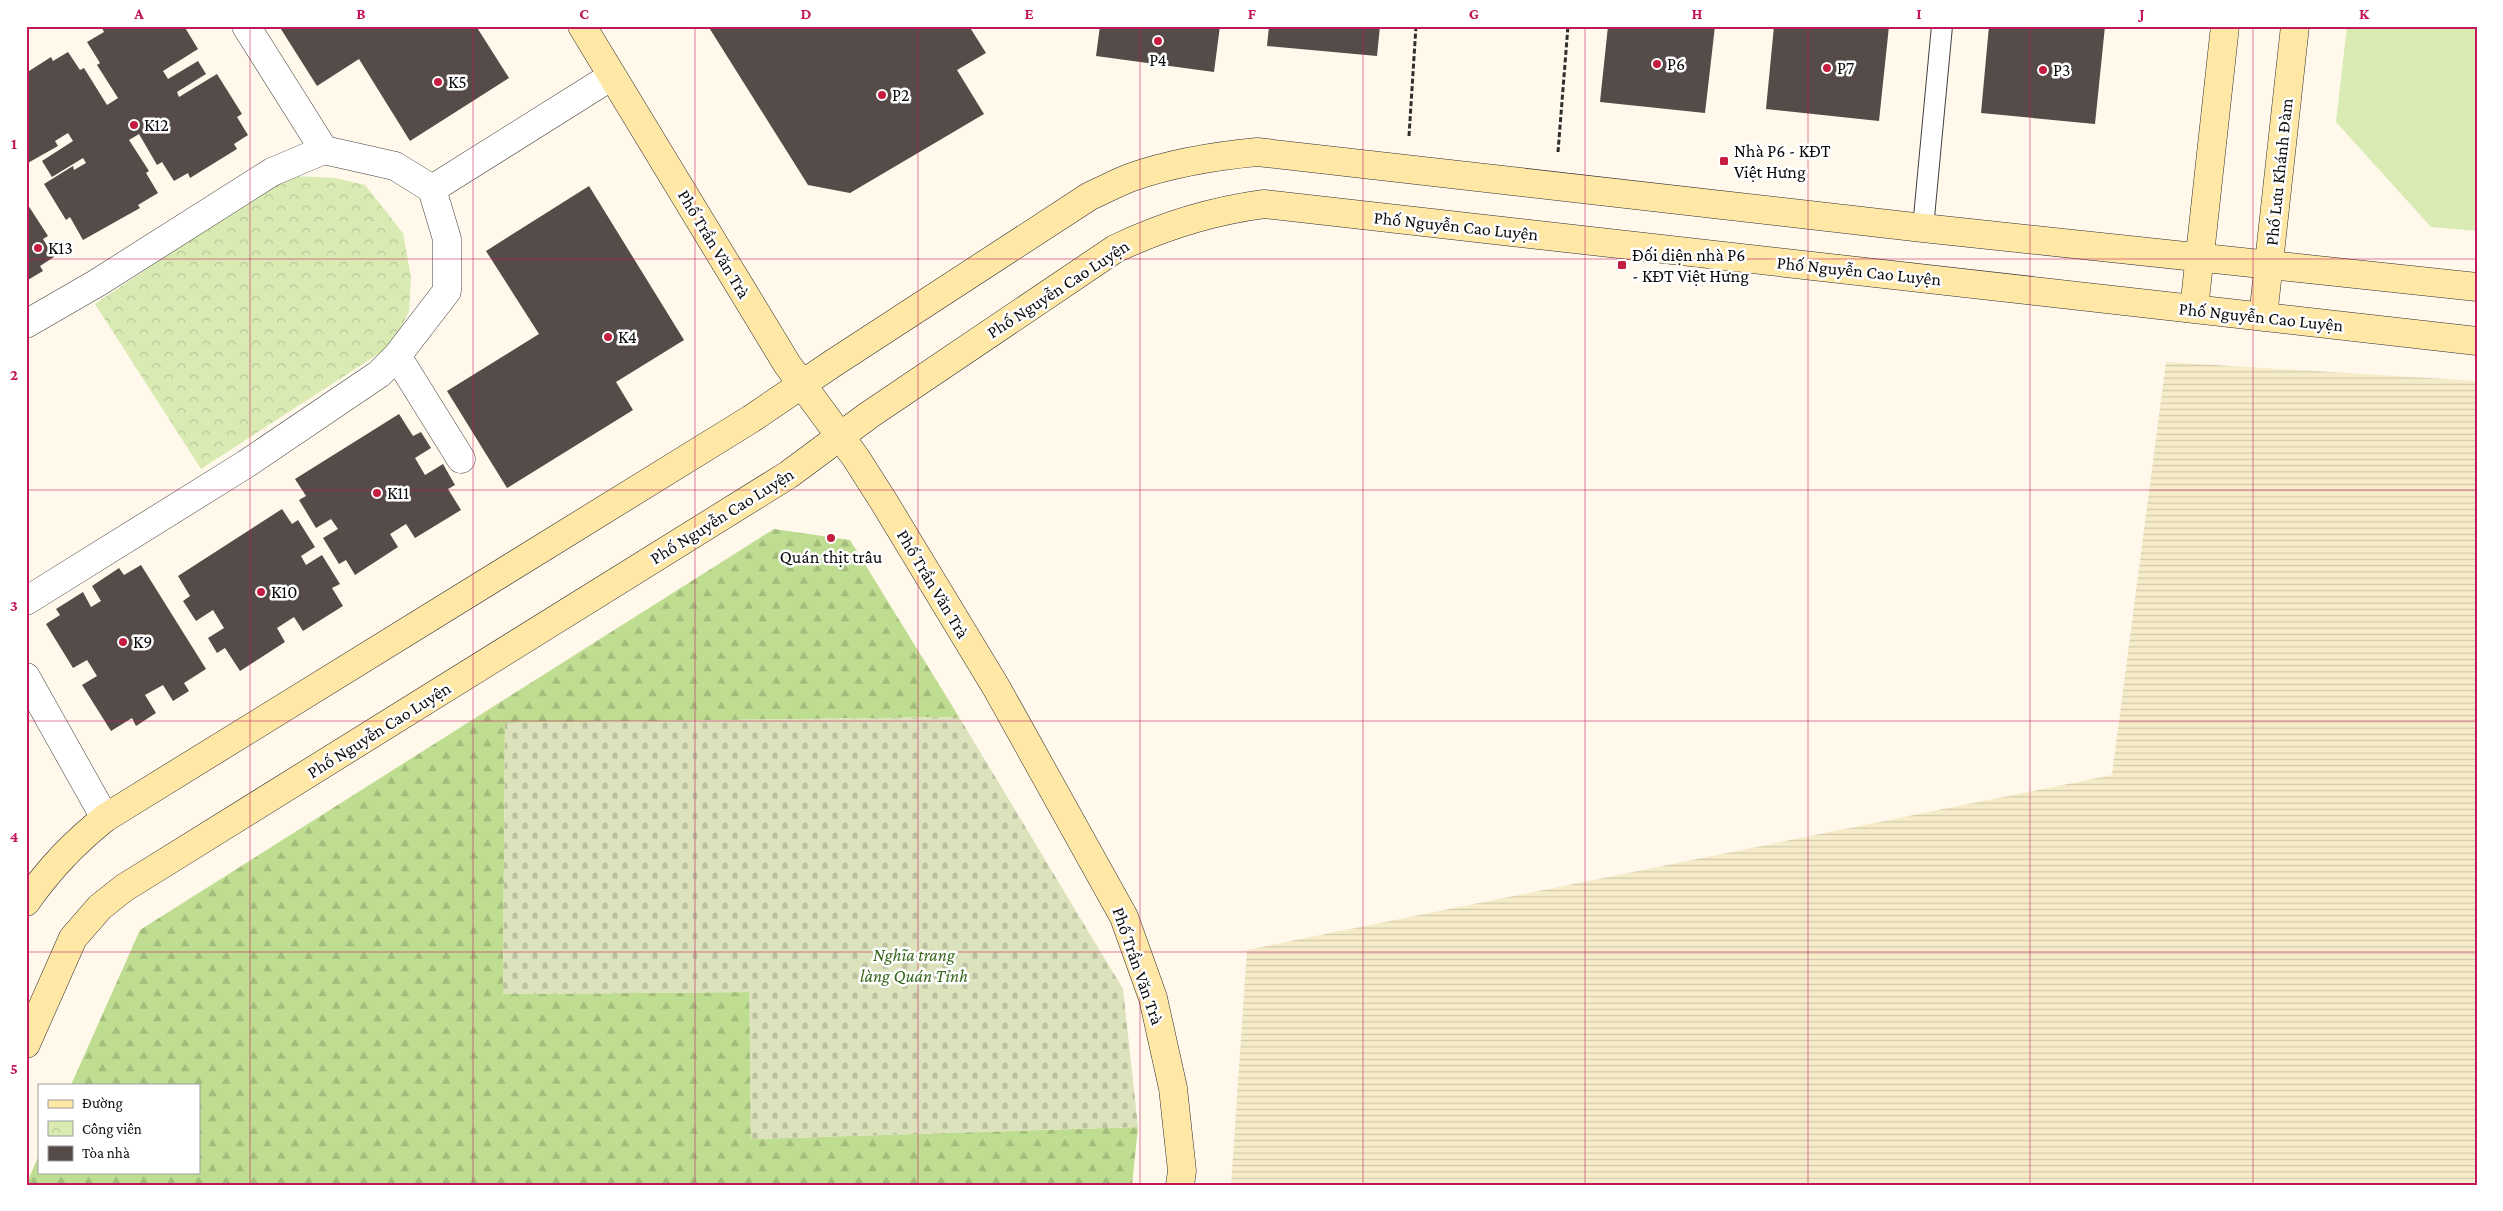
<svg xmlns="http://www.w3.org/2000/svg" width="2503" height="1211" viewBox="0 0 2503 1211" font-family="'Crimson Pro',serif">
	<defs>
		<pattern id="farmland-rules" width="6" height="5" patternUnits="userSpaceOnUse" patternTransform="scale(1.25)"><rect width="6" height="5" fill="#f6ecca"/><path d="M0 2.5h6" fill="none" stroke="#d2c9ac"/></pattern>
		<pattern id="forest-firs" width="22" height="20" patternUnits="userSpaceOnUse" patternTransform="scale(1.25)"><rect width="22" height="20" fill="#bfdd91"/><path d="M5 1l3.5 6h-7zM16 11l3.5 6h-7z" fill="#a3bc7c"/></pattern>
		<pattern id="cemetery-stones" width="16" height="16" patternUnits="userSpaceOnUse" patternTransform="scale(1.25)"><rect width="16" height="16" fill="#dbe2bc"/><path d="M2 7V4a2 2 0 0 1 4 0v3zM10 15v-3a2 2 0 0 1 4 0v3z" fill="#bbc1a0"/></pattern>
		<pattern id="park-crowns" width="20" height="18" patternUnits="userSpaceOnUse" patternTransform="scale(1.25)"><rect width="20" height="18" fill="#d9ebb3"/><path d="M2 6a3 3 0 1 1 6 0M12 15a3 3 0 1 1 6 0" fill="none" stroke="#b9c899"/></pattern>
	</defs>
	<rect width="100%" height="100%" fill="#fff8eb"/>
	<path fill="url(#farmland-rules)" d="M2166,362l311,19v804h-1246l16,-235 865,-175z"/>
	<path fill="#d9ebb3" d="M2347,26h130v205l-46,-4 -95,-105z"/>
	<path fill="url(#forest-firs)" d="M774,529l76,11 109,177 -454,6 -2,271 247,-2 1,147 387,-12 -6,58h-1106l13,-30v17h160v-87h-128l69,-155z"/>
	<path fill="url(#cemetery-stones)" d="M959,717l164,272 15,138 -387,12 -2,-147 -246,2 2,-271z"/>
	<path fill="url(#park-crowns)" d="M294,176l41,2 30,7 38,48 8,44 -2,34 -9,19 -14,19 -185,120 -106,-165 163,-110z"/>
	<path fill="#554b48" d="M104,26h80l14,23 -35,22 5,8 30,-18 8,13 -29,18 2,5 38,-23 25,40 -5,3 11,18 -14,9 3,5 -47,29 -2,-5 -14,8 -12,-19 -5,3 -18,-31 -10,6 20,31 -3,2 12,20 -20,12 2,3 -57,32 -13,-23 -4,3 -22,-36 29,-18 1,4 12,-7 -3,-5 -31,19 -10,-16 31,-20 -5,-8 -13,8 3,5 -32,18v-91l25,-16 2,4 15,-9 12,18 4,-2 23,37 11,-7 -21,-33 3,-2 -13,-21 17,-10 -2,-4z
		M279,26h197l33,52 -99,63 -51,-82 -42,27z
		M708,26h261l17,27 -29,17 27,44 -134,79 -42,-8z
		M1100,26h120l-6,46 -118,-16z
		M1269,26h111l-3,30 -110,-10z
		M1608,26h107l-10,87 -105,-11z
		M1774,26h115l-10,95 -113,-12z
		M1989,26h116l-10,98 -114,-11z
		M589,186l95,154 -68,42 17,28 -126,78 -60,-97 92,-57 -53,-83z
		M26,202l22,34 -5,3 11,18 -14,9 3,5 -17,10z
		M399,414l14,22 8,-4 10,16 -16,10 10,17 18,-11 12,21 -7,4 13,21 -46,28 -9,-14 -16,10 8,13 -43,28 -9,-15 -7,4 -16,-26 15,-9 -7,-10 -15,9 -17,-28 7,-4 -11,-17z
		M282,509l10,15 6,-4 17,27 -14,9 5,9 16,-10 18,29 -8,4 11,18 -40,25 -9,-14 -17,11 8,14 -45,29 -15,-23 -8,5 -9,-15 16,-10 -11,-18 -17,11 -13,-20 7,-5 -12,-20z
		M141,565l65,104 -22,14 5,8 -16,10 -10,-16 -18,10 11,18 -20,13 -4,-8 -21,13 -29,-46 15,-9 -10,-16 -14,8 -27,-44 14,-9 -4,-6 27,-17 8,15 10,-6 -9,-15 27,-18 5,7z"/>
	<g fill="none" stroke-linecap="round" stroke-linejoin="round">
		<defs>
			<path id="lane" d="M1923,228l19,-202"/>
			<path id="street" d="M246,26l78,124
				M432,189l180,-113
				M26,324l71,-41 175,-111 52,-22 71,16 37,23 15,50v52l-50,65 -18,18 -133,90 -220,137
				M397,356l64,103
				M26,677l79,141"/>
			<path id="secondary" d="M582,26l205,338 69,94 28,44 112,185 128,230 29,81 20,90 9,83 -2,14
				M2194,309l31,-283
				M2263,317l32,-291
				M26,902c24,-34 47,-58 79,-84l646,-399 81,-55 258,-168c14,-6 28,-14 42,-19 40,-14 83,-21 125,-25l666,76 554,59
				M26,1044l47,-106 27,-31 24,-19 664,-413 81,-60 246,-166c48,-23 96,-38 149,-45l1213,137"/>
		</defs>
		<use href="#lane" stroke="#3f3f3f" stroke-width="22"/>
		<use href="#street" stroke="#3f3f3f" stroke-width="29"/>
		<use href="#secondary" stroke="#2e2e2e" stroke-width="29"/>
		<path stroke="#2e2e2e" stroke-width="3" stroke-dasharray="5 2.5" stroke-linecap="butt" d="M1409,136l7,-110
			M1558,152l10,-126"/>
		<use href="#lane" stroke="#fff" stroke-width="20"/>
		<use href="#street" stroke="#fff" stroke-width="28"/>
		<use href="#secondary" stroke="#ffe7a6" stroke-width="28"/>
	</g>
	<path fill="none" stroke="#c2185b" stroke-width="1" stroke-opacity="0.55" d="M250,26v1159M473,26v1159M695,26v1159M918,26v1159M1140,26v1159M1363,26v1159M1585,26v1159M1808,26v1159M2030,26v1159M2253,26v1159M26,259h2451M26,490h2451M26,721h2451M26,952h2451"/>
	<g fill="#c41d3f" stroke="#fff" stroke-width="2">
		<circle cx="1158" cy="41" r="5"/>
		<circle cx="1657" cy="64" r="5"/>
		<circle cx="1827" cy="68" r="5"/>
		<circle cx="2043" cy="70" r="5"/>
		<circle cx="438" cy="82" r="5"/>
		<circle cx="882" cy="95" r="5"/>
		<circle cx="134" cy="125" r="5"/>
		<rect x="1719" y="156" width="10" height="10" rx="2.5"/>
		<circle cx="38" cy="248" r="5"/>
		<rect x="1617" y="260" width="10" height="10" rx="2.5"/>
		<circle cx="608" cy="337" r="5"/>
		<circle cx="377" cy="493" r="5"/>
		<circle cx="831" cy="538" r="5"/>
		<circle cx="261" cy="592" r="5"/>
		<circle cx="123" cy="642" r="5"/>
	</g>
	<g text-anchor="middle" stroke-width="5" stroke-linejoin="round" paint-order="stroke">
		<g font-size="18" fill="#0c0c0c" stroke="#fff" text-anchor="start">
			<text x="1158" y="66" text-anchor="middle">P4</text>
			<text x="1667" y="70">P6</text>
			<text x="1837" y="74">P7</text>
			<text x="2053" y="76">P3</text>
			<text x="448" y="88">K5</text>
			<text x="892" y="101">P2</text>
			<text x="144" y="131">K12</text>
			<text x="1734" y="157">Nhà P6 - KĐT<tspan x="1734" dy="21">Việt Hưng</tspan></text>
			<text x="48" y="254">K13</text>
			<text x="1632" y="261">Đối diện nhà P6<tspan x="1632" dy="21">- KĐT Việt Hưng</tspan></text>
			<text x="618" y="343">K4</text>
			<text x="387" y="499">K11</text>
			<text x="831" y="563" text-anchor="middle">Quán thịt trâu</text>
			<text x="271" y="598">K10</text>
			<text x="133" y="648">K9</text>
		</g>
		<g font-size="18" fill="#0c0c0c" stroke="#fff">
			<text transform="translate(2279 172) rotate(-84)" y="6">Phố Lưu Khánh Đàm</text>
			<text transform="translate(1456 226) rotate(6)" y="6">Phố Nguyễn Cao Luyện</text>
			<text transform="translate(714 244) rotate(59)" y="6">Phố Trần Văn Trà</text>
			<text transform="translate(1859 271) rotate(6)" y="6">Phố Nguyễn Cao Luyện</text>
			<text transform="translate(1058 289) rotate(-33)" y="6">Phố Nguyễn Cao Luyện</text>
			<text transform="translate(2261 317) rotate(6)" y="6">Phố Nguyễn Cao Luyện</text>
			<text transform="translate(722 516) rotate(-32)" y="6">Phố Nguyễn Cao Luyện</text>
			<text transform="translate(933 584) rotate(59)" y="6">Phố Trần Văn Trà</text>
			<text transform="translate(379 730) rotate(-32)" y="6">Phố Nguyễn Cao Luyện</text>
			<text transform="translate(1138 966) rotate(71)" y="6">Phố Trần Văn Trà</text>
		</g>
		<g font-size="18" font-style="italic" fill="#366719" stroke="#fff">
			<text x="914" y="961">Nghĩa trang<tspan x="914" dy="21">làng Quán Tỉnh</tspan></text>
		</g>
	</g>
	<rect width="2503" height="1211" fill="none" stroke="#ffffff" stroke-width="55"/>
	<rect x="38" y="1084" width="162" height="90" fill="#ffffff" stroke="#9e9e9e"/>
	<rect x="48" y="1100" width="25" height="8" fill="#ffe7a6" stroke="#9e9e9e"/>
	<text x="82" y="1108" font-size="15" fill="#0c0c0c">Đường</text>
	<rect x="48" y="1121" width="25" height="15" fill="url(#park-crowns)" stroke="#9e9e9e"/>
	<text x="82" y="1134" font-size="15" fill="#0c0c0c">Công viên</text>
	<rect x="48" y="1146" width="25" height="15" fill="#554b48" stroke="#9e9e9e"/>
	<text x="82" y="1158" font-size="15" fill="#0c0c0c">Tòa nhà</text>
	<rect x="28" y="28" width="2448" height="1156" fill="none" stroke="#c2185b" stroke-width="2"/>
	<g font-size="16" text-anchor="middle" font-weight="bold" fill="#c2185b">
		<text x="139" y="19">A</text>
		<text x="361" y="19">B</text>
		<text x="584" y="19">C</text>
		<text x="806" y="19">D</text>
		<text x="1029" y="19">E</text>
		<text x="1252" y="19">F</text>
		<text x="1474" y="19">G</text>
		<text x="1697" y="19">H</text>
		<text x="1919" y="19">I</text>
		<text x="2142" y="19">J</text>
		<text x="2364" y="19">K</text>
		<text x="14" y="149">1</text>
		<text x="14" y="380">2</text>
		<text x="14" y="611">3</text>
		<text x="14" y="842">4</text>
		<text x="14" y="1074">5</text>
	</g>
</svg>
